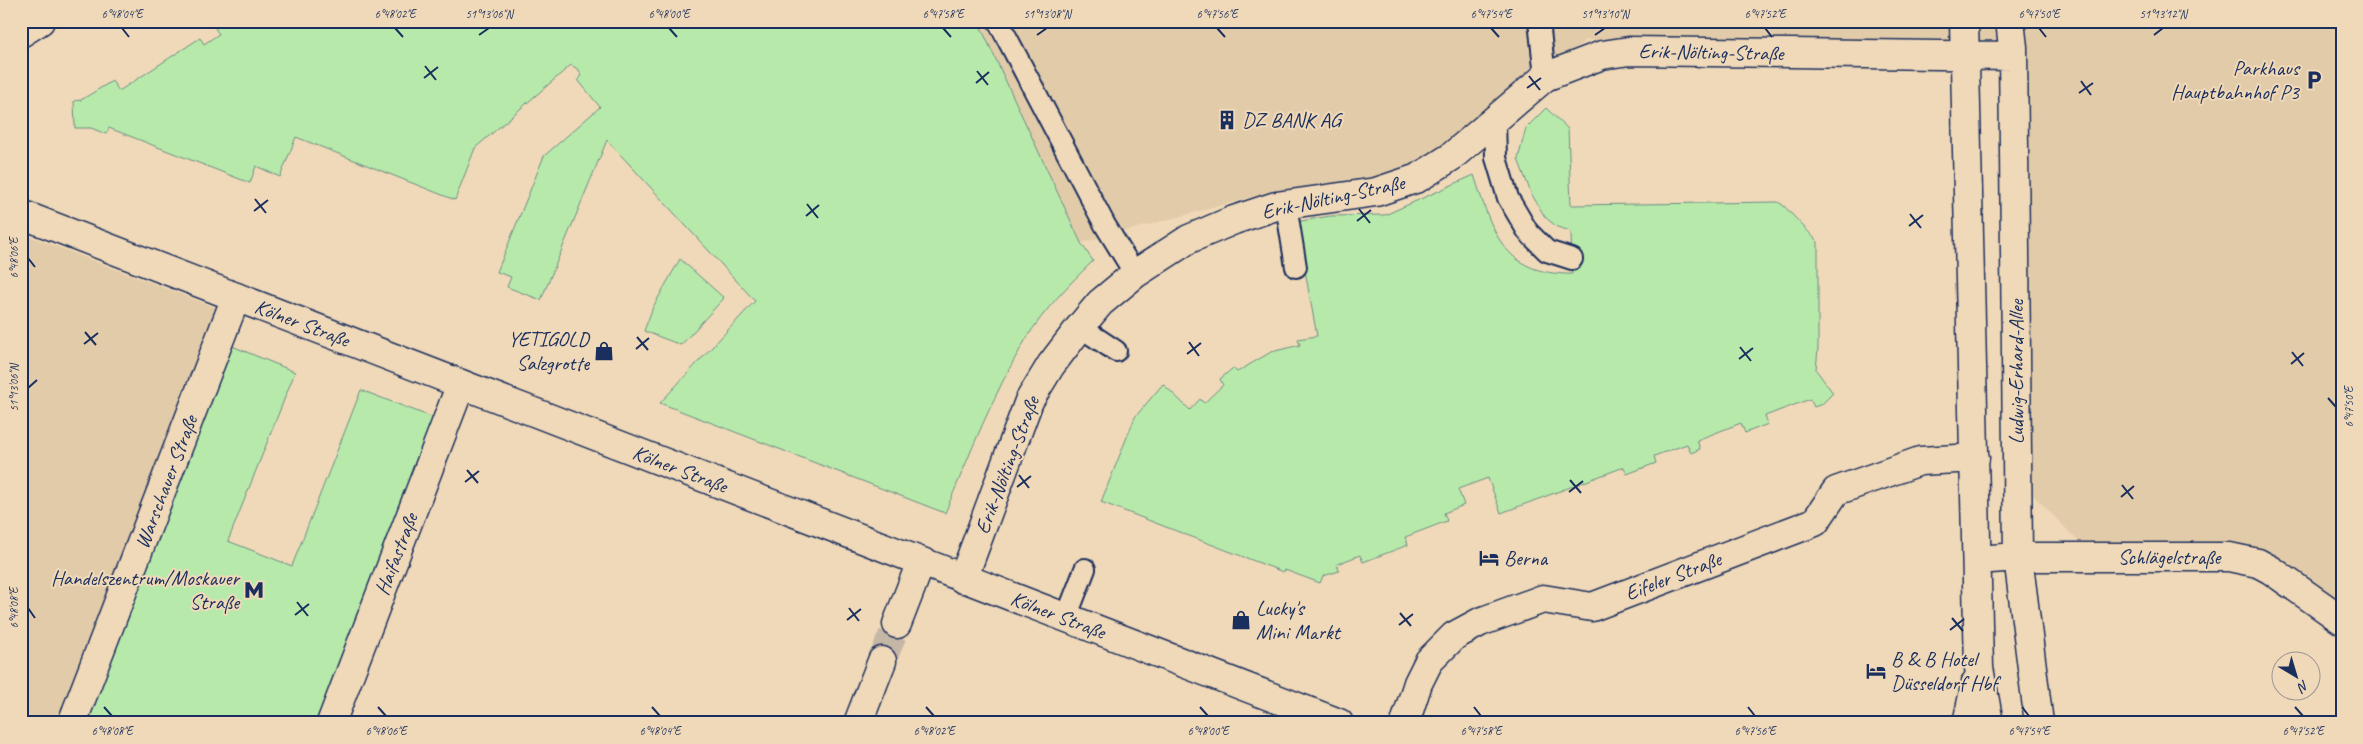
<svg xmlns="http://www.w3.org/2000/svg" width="2363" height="744" viewBox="0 0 2363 744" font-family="Caveat,sans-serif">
	<rect width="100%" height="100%" fill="#f0d9b8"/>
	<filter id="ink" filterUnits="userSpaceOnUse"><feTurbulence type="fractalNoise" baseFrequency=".02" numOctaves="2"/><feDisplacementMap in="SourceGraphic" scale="10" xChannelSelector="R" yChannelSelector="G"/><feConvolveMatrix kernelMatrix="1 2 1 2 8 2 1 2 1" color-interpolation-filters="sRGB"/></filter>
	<g filter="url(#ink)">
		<path fill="#e2cba9" d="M978,21h1364v581l-60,-40 -195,-12 -55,-56 -24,-452 -422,-2 -175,136 -136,15 -194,52z
			M21,233l204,78 -159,412h-45z"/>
		<path fill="#b7eaaa" stroke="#698c84" d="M226,21h17l4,6 8,-6h723l103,222 12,18c-24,23 -49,49 -67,78 -33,55 -56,115 -81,174l-285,-110 95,-102 -148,-161 -66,160 -34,-13 4,-10 -14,-5 47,-116 56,-49 -22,-27 3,-5 -2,-5 -8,-5 -96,83 -20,52 -159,-63 -16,40 -24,-11 -6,17 -141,-55 -3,6 -15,-6h-16l-1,-27 7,-1 31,-19 7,10 81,-53 4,6 15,-10 -4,-6z
			M1546,108l22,21 3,76 207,-3 6,4 34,36v106l-2,22 17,23 -11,11 -8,3 -4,-8 -45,17 3,8 -23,9 -4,-10 -44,17 3,9 -9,4 -4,-9 -33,12 2,7 -29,11 -3,-7 -123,46 -13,-35 -30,11 6,16 -20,8 3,8 -42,16 3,8 -45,17 -3,-7 -23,9 2,7 -16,5 -3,7 -35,-13 -2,2 -182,-70 34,-85 28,-33 27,26 10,-11 4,4 19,-18 -3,-6 13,-11 4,4 34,-20 29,-7 -2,-6 19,-3 -21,-114 34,-6 55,-1 89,-40c18,55 28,100 98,99l-1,-43 -14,-4 -12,-10 -14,-24 -13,-34 8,-31z
			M680,259l44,39 -43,47 -37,-14 9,-24z
			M232,346l63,26 -67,169 64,25 69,-176 78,30 -117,303h-238z"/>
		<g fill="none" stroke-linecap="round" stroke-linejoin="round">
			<path stroke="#c5b7a6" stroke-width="28" stroke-dasharray="28 14" stroke-linecap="butt" d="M882,661l15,-37"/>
			<defs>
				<path id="service" d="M998,21l107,204 30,49
					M1539,21l6,56
					M1495,118l1,40 12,40 20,34 19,19 25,8
					M1286,205l10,62
					M1080,327l36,24
					M1066,618l19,-49"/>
				<path id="minor" d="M1964,21l15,647 10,55
					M2010,21l3,26 5,510 21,166
					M21,33l19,-12
					M1977,560l41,-3h211l29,6 13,7 71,50
					M963,579l66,-178 22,-36 29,-38 20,-24 35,-29 54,-35 45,-19 42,-14 100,-14 42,-14 33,-21 94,-80 57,-22 27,-4 384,5
					M897,624l24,-62
					M72,723l164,-426
					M331,723l130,-339
					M858,723l24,-62
					M1405,723l13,-40 11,-22 25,-25 26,-14 63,-23 49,8 223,-85 21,-31 84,-30 55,-3
					M1967,723l9,-41"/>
				<path id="secondary" d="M21,214l1318,509"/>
			</defs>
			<use href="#service" stroke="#1b2f5e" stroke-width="24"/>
			<use href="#minor" stroke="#1b2f5e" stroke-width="31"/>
			<use href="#secondary" stroke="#1b2f5e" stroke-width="31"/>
			<use href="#service" stroke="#f0d9b8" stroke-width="20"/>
			<use href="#minor" stroke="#f0d9b8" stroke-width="28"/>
			<use href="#secondary" stroke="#f0d9b8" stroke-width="28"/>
		</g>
	</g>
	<path fill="none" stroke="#1b2f5e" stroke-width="2" d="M122,28l7,9M395,28l8,9M669,28l8,9M943,28l8,9M1217,28l8,9M1491,28l8,9M1765,28l7,9M2039,28l7,9M479,35l10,-7M1037,35l10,-7M1595,35l10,-7M2154,35l9,-7M425,66l11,14M977,71l11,14M1529,76l11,14M424,78l14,-11M2081,81l10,14M976,83l13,-11M1527,88l14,-10M2079,93l14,-10M255,199l11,14M807,204l11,14M1359,209l11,14M254,211l14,-11M1910,214l11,14M806,216l13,-11M1357,221l14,-11M1909,226l14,-11M28,258l7,9M85,332l11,13M637,337l11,13M1189,342l10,14M84,344l14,-11M1740,347l11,14M636,349l13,-11M2292,352l11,14M1187,354l14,-11M1739,359l14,-11M2291,364l13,-11M28,388l9,-8M2328,398l8,9M467,470l11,13M1019,475l10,13M1570,480l11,13M465,482l14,-11M2122,485l11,14M1017,487l14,-11M1569,492l14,-11M2121,497l13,-11M297,602l11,14M28,608l7,10M849,608l10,13M1400,613l11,13M295,615l14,-11M1952,618l11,13M847,620l14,-11M1399,625l14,-11M1950,630l14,-11M104,707l8,9M378,707l8,9M652,707l8,9M926,707l8,9M1200,707l8,9M1474,707l7,9M1748,707l7,9M2022,707l7,9M2295,707l8,9"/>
	<defs>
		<symbol id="parking-bare" viewBox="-9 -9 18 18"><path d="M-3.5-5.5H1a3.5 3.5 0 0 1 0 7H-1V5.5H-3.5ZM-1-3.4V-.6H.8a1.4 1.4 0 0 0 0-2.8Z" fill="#1b2f5e" stroke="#f0d9b8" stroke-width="2.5" paint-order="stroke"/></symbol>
		<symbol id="building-bare" viewBox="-9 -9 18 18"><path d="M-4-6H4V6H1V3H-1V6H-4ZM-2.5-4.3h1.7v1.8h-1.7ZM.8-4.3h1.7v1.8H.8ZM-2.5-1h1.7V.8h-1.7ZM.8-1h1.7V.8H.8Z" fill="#1b2f5e" stroke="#f0d9b8" stroke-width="2.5" paint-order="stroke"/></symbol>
		<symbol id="shop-bare" viewBox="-9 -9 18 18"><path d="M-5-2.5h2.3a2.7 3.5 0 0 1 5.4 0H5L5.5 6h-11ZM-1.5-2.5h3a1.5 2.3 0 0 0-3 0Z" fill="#1b2f5e" stroke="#f0d9b8" stroke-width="2.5" paint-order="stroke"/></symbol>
		<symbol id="hotel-bare" viewBox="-9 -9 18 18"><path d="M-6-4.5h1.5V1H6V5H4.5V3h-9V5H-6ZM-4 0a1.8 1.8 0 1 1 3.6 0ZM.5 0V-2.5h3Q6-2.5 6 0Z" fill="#1b2f5e" stroke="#f0d9b8" stroke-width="2.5" paint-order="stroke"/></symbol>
		<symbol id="metro-bare" viewBox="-9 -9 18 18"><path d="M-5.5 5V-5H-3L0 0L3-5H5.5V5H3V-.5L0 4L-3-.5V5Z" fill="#1b2f5e" stroke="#f0d9b8" stroke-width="2.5" paint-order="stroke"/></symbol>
	</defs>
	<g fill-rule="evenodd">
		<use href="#parking-bare" x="2300" y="66" width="28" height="28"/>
		<use href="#building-bare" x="1213" y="106" width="28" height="28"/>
		<use href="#shop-bare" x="590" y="337" width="28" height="28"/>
		<use href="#hotel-bare" x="1475" y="544" width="28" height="28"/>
		<use href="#metro-bare" x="240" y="576" width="28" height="28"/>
		<use href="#shop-bare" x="1227" y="606" width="28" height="28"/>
		<use href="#hotel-bare" x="1862" y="657" width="28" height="28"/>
	</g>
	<g text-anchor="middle" stroke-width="4" stroke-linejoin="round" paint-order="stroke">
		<g font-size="21" fill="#1b2f5e" stroke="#f0d9b8">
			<text transform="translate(1711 52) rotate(1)" y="7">Erik-Nölting-Straße</text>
			<text transform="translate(1333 197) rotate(-12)" y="7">Erik-Nölting-Straße</text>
			<text transform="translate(302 323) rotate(21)" y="7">Kölner Straße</text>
			<text transform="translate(2016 372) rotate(-90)" y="7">Ludwig-Erhard-Allee</text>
			<text transform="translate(1007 465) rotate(-69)" y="7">Erik-Nölting-Straße</text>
			<text transform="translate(680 469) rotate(21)" y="7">Kölner Straße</text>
			<text transform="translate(166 482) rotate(-69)" y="7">Warschauer Straße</text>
			<text transform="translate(396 554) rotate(-69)" y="7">Haifastraße</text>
			<text x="2169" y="564">Schlägelstraße</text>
			<text transform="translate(1673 576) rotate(-21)" y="7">Eifeler Straße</text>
			<text transform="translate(1058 615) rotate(21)" y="7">Kölner Straße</text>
		</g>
		<g font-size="21" fill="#1b2f5e" stroke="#f0d9b8" text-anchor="start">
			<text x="2299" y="75" text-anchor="end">Parkhaus<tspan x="2299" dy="24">Hauptbahnhof P3</tspan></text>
			<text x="1242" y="127">DZ BANK AG</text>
			<text x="589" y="346" text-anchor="end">YETIGOLD<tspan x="589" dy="24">Salzgrotte</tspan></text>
			<text x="1504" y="565">Berna</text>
			<text x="239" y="585" text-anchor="end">Handelszentrum/Moskauer<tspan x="239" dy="24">Straße</tspan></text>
			<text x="1256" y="615">Lucky's<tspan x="1256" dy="24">Mini Markt</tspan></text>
			<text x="1891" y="666">B &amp; B Hotel<tspan x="1891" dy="24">Düsseldorf Hbf</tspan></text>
		</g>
	</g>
	<rect width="2363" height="744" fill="none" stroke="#f0d9b8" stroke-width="55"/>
	<g transform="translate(2296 676) rotate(142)"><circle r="24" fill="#f0d9b8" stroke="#9b9594"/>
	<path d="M0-4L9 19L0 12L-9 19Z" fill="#1b2f5e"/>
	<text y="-8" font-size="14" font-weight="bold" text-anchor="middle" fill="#1b2f5e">N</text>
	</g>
	<rect x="28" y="28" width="2308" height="688" fill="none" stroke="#1b2f5e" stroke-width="2"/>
	<g font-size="12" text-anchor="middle" fill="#1b2f5e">
		<text x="122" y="18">6°48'04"E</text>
		<text x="395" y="18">6°48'02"E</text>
		<text x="489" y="18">51°13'06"N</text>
		<text x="669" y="18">6°48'00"E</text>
		<text x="943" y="18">6°47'58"E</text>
		<text x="1047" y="18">51°13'08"N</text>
		<text x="1217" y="18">6°47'56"E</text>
		<text x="1491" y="18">6°47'54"E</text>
		<text x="1605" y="18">51°13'10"N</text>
		<text x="1765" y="18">6°47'52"E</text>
		<text x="2039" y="18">6°47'50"E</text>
		<text x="2163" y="18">51°13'12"N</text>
		<text transform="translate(14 258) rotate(-90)" y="4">6°48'06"E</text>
		<text transform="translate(14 388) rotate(-90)" y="4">51°13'06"N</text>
		<text transform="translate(2349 407) rotate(-90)" y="4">6°47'50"E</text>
		<text transform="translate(14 608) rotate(-90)" y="4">6°48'08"E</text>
		<text x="112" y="735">6°48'08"E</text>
		<text x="386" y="735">6°48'06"E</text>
		<text x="660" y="735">6°48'04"E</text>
		<text x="934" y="735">6°48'02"E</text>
		<text x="1208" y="735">6°48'00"E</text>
		<text x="1481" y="735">6°47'58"E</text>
		<text x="1755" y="735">6°47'56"E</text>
		<text x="2029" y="735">6°47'54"E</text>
		<text x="2303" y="735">6°47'52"E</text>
	</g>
</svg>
